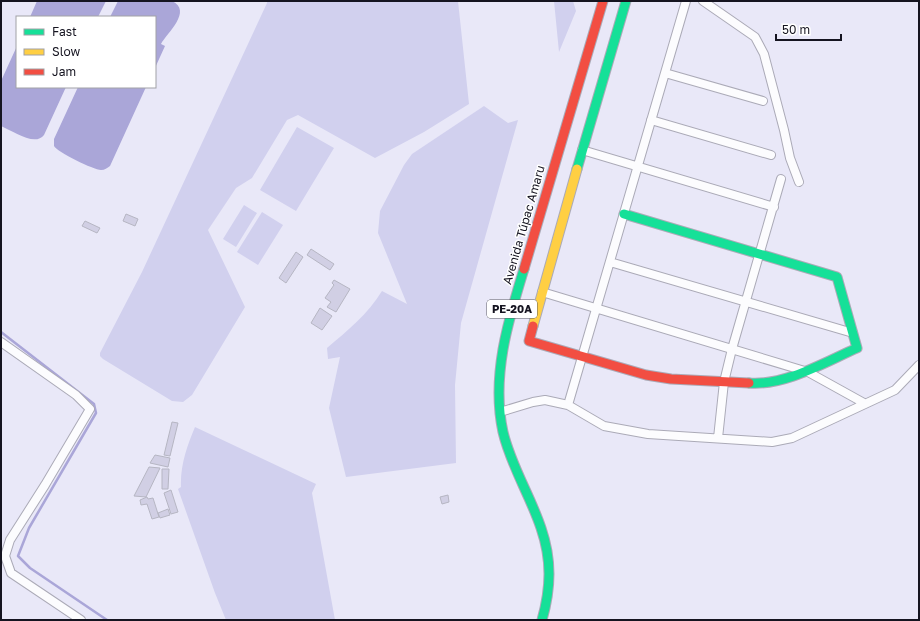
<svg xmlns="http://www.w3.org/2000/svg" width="920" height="621" viewBox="0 0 920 621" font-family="'Golos Text',sans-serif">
	<rect width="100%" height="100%" fill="#e9e8f8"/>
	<path fill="#d1d0ee" d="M267,1h191l11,103 -45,28 -49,26 -77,-43 -11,5 -35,58 -16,10 -28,42 37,77 -53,88 -9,7 -11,-1 -69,-42 -3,-3v-3l42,-81 125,-269z
		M554,1h19l3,10 -17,41z
		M484,106l24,17 10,-3 -57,203 -6,62 1,78 -110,14 -17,-69 11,-51 -12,2 -1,-11c20,-17 41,-34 55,-57l25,13 -29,-71 2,-22 24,-46 8,-11z
		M297,127l37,21 -38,63 -36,-21z
		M244,205l13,8 -21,34 -13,-8z
		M262,212l21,13 -25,40 -21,-13z
		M195,427l121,57 -4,9 23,127h-109l-11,-27 -37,-104 3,-2c-1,-21 6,-41 14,-60z"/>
	<path fill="#aaa6d8" d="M37,1h69l-8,16h-68z
		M118,1h54c21,10 -5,32 -11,43l4,2 -10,22v-51h-45z
		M17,46v41h49l-22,48c-9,12 -31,-4 -43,-9v-45z
		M78,87h68l-36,79c-3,2 -5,4 -9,4 -7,0 -44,-18 -47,-24v-7z"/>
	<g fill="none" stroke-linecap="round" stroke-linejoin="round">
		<path stroke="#aaa6d8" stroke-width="2.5" d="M1,332l93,72 2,9 -67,115 -11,28 12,12 77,52"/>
	</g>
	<path fill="#d1cfe4" stroke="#b6b6c3" d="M126,214l12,5 -3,7 -12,-5z
		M85,221l15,7 -3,5 -15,-7z
		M311,249l23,15 -4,6 -23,-15z
		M296,252l7,5 -17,26 -7,-5z
		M334,280l16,9 -14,23 -9,-5 4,-5 -6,-4 9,-13 -2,-2z
		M320,308l12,8 -10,14 -11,-7z
		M172,422l6,1 -8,33 -6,-1z
		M155,455l15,3 -2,9 -18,-4z
		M149,467l11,1 -14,29 -12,-1z
		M162,469h7l-1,20h-6z
		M171,490l7,22 -7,2 -7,-21z
		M448,495l1,7 -7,2 -2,-7z
		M147,497l1,2 5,-1 6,19 -7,2 -5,-15 -6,1 -1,-5z
		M168,509l2,6 -10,3 -2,-5z"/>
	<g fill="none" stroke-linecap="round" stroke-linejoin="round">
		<defs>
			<path id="street" d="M703,1l52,36 9,17 20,76 6,28 9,24
				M665,73l98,28
				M651,120l120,35
				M582,150l192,57
				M610,262l243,71
				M542,292l266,80 56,31
				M1,342l75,53 14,14 -45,76 -35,55 -5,16 6,17 70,47
				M568,405l118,-404
				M500,412l33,-10 12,-2 23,5 36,21 44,8 124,8 20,-4 103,-48 24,-25
				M718,438l6,-56 8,-33 49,-170"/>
			<path id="fast" d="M577,169l49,-168
				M624,214l213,63 20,71c-32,14 -72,38 -108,35
				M524,269c-16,52 -33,108 -21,163 8,34 27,63 38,96 11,32 10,60 1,92"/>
			<path id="slow" d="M533,326l44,-157"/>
			<path id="jam" d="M524,269l79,-268
				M533,326l-4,15 117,34 25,4 78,4"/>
		</defs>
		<use href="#street" stroke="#abaab7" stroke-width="10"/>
		<use href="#fast" stroke="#abaab7" stroke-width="11"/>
		<use href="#slow" stroke="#abaab7" stroke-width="11"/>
		<use href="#jam" stroke="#abaab7" stroke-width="11"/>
		<use href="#street" stroke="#fcfcfe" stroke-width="8"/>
		<use href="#fast" stroke="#16e098" stroke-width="9"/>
		<use href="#slow" stroke="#ffcf43" stroke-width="9"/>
		<use href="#jam" stroke="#f24e42" stroke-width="9"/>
	</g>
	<g text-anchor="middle" stroke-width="3" stroke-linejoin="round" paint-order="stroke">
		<rect fill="#fff" stroke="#5b5a63" stroke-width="1" x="487" y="300" width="50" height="18" rx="3"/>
		<g font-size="11" font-weight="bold" fill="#151420">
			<text x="512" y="313">PE-20A</text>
		</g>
		<g font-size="12" fill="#151420" stroke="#fff">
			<text transform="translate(524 225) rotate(-74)" y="4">Avenida Túpac Amaru</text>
		</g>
	</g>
	<rect width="920" height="621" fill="none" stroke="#151420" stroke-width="4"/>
	<rect x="16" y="16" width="140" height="72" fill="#ffffff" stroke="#a1a1a6"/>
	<rect x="24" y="29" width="20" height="6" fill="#16e098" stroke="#a1a1a6"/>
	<text x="52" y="36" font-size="12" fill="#151420">Fast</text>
	<rect x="24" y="49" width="20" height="6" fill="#ffcf43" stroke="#a1a1a6"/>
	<text x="52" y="56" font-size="12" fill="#151420">Slow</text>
	<rect x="24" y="69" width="20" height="6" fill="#f24e42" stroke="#a1a1a6"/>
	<text x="52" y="76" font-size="12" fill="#151420">Jam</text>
	<path d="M776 34v6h65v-6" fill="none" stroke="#151420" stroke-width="2"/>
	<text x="782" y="34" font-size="12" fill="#151420" stroke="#ffffff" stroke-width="3" paint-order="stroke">50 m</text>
</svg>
